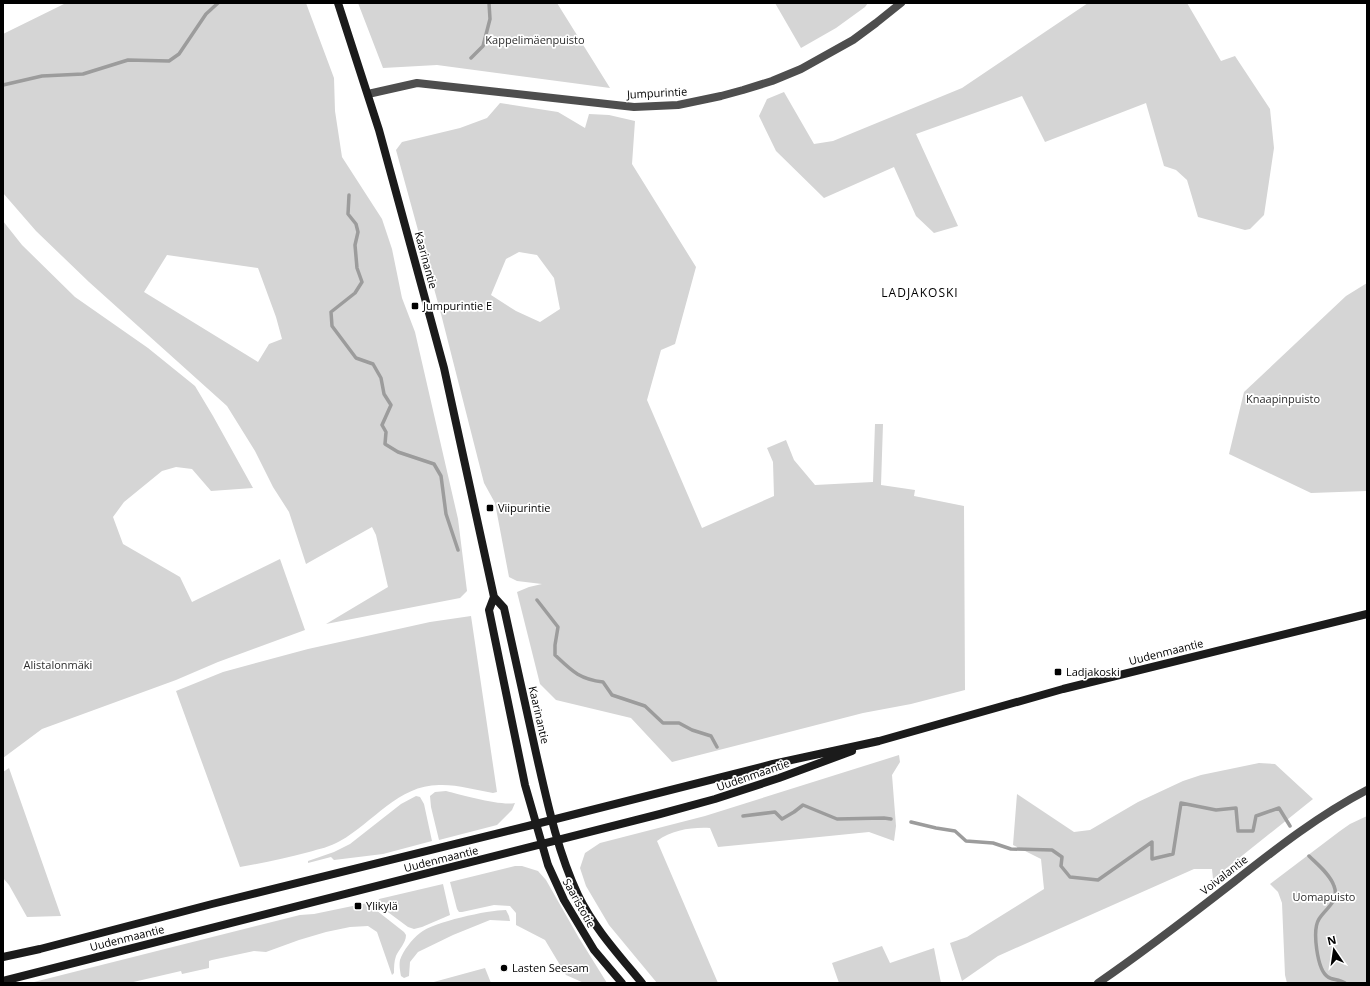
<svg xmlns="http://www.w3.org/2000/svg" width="1370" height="986" viewBox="0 0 1370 986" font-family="'Open Sans',sans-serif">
	<rect width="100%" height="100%" fill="#fff"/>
	<path fill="#d5d5d5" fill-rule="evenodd" d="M66,3h240l28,75 1,33 7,46 40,62 10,30 10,49 13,34 43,187 9,72 -7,7 -134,26 62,-37 -12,-52 -4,-8 -66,37 -17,-52 -16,-25 -18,-36 -28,-45 -138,-124 -53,-51 -33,-38v-159zM167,255l91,13 18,49 6,22 -13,5 -11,18 -114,-70z
		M358,3h199l53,85 -173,-23 -54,3z
		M775,3h93l-3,4 -29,21 -35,20z
		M1088,3h99l34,58 14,-5 35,53 4,39 -10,67 -14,14 -5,1 -47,-13 -11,-37 -11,-10 -12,-4 -18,-63 -101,39 -23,-46 -106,38 42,92 -24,7 -18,-17 -22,-49 -70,31 -48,-47 -17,-35 8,-17 17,-7 30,52 19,-3 129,-53z
		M500,103l58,9 27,16 4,-14 20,1 26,6 -3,43 64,103 -21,77 -14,6 -14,50 55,128 72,-32 -1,-34 -6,-14 19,-8 8,20 21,25 58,-3 2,-58h8l-2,61 34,5 -1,6 50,10 1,184 -54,14 -48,9 -191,49 -41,-44 -75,-18 -16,-16 -23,-92 12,-5 13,-3 -25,-3 -8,-4 -14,-74 -11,-20 -43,-169 -45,-164 6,-8 58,-14 27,-10zM519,252l18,3 17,23 6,31 -20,13 -24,-11 -25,-16 15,-36z
		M3,221l19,24 53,52 73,51 47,38 18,30 40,72 -42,3 -19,-22 -16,-2 -14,4 -38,31 -11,15 10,27 57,33 12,25 88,-43 25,71 -87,32 -42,18 -134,49 -39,29z
		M1367,283v208l-56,2 -82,-39 15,-62 102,-96z
		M471,616l26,176 -4,1c-17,-3 -34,-8 -51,-8 -42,-2 -68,37 -102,56 -10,6 -21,8 -31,11 -23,6 -46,11 -69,15l-64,-176 47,-19 85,-23 122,-27z
		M899,755l1,7 -8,13 4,51 -2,15 -25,-9 -151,15 -8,-19c-18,-1 -38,2 -53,13l61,142h-61l-48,-58 -23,-39 -6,-18 5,-15 15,-10 105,-27z
		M1259,763l16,1 38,35 -100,80 -1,-10h-18l-196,87 -36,25 -12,-38 17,-6 77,-48 -3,-30 -28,-14 4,-51 57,38 16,-2 48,-28 45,-21 18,-6z
		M9,768l52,148 -34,1 -18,-32 -6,-7v-106z
		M446,791c16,4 54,15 69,12l-3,7 -15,15 -58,15 -8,-33 -1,-11 5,-4z
		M416,796l4,1 4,7 8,37 -49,13 -49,6 -3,-3 -23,6v-2l26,-9 16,-8 51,-40z
		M1367,816v167h-80l-2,-8 -3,-72 -4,-11 -8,-8 70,-53 10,-7z
		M515,866h7l16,5 8,9 33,58 28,45h-23l-18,-8 -21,-35 -29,-15v-12l-6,-7 -16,-1 -32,7h-3l-2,-3 -7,-27z
		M443,884l7,31 -28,12 -8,2 -6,-2 -31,-23 2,-5z
		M367,903l37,29 2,3c0,8 -7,14 -10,21 -2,6 -2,11 -2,17l-2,2 -15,-43 -9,-6 -18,1 -24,5 -27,8 -33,12 -12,-1 -42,9 -3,1v7l-27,6 -1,-3 -52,12h-99l270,-68 14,-1z
		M506,910l3,6 1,5 -20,-1 -37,15 -35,17 -8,10 -1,14 -5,2 -3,-2c-1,-5 -2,-11 -1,-16 3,-9 12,-21 20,-27 13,-11 68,-23 86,-23z
		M882,946l8,17 44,-15 7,35h-102l-7,-20z
		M485,968l6,15h-61z"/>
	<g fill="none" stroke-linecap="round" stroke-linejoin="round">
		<path stroke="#9c9c9c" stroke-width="3.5" d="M471,58l12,-12 7,-27 -1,-16
			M3,85l39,-9 41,-2 45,-14 41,1 10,-7 27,-40 12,-11
			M349,195l-1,19 8,10 2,8 -3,13 2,23 5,14 -7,11 -24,19 1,14 24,32 17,6 8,14 3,16 7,11 -9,20 4,7 -1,12 13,8 36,12 7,12 5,38 12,36
			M537,600l21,27 -3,18v10c17,16 24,24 48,27l9,13 33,11 18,17h16l13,7 19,6 6,11
			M743,816l32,-4 7,7 12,-7 9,-7 34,14 47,-1 7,1
			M911,822l25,6 19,3 11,10 27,2 18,6 41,1 10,7 -1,9 9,11 28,3 54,-38v17l21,-5 8,-51 35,7 20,-2 2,23h15l3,-15 23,-8 11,18
			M1309,856c8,8 21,18 25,30 6,15 -8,22 -15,33 -7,11 -2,51 9,58 4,3 11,2 17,6"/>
		<path stroke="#4e4e4e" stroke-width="8" d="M368,94l49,-11 217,24 44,-2 43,-9 22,-6 29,-9 29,-12 52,-29 23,-17 25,-20
			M1098,983c47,-32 92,-67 137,-102 42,-33 84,-66 132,-91"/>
		<path stroke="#1b1b1b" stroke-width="8" d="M338,3l41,127 65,238 50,229 10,11c11,48 21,97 32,145 11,48 21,97 42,142 16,33 41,60 64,88
			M494,597l-5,13 36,175 23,80 16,35 30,50 28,33
			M3,957l37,-8 172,-45 324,-80 237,-60 106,-23 184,-52 304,-75
			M3,981l657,-167 55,-15 64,-21 73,-27"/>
	</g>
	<g fill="#000" stroke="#fff" stroke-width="1.5">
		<rect x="411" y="302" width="8" height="8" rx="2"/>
		<rect x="486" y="504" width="8" height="8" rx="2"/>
		<rect x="1054" y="668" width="8" height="8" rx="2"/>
		<rect x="354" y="902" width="8" height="8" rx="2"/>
		<circle cx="504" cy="968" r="4"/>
	</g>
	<g text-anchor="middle" stroke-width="3.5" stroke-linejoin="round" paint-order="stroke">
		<g font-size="11" fill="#2c2c2c" stroke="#fff">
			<text x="535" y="44">Kappelimäenpuisto</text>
			<text x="1283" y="403">Knaapinpuisto</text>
			<text x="58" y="669">Alistalonmäki</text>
			<text x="1324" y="901">Uomapuisto</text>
		</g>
		<g font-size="11" fill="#000" stroke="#fff">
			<text transform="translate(657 93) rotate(-3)" y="4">Jumpurintie</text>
			<text transform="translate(426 260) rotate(75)" y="4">Kaarinantie</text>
			<text transform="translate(1166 652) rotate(-14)" y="4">Uudenmaantie</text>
			<text transform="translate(539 715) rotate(77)" y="4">Kaarinantie</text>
			<text transform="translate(753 775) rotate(-19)" y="4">Uudenmaantie</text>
			<text transform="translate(441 859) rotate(-14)" y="4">Uudenmaantie</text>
			<text transform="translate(1224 875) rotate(-38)" y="4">Voivalantie</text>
			<text transform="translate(579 903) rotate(61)" y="4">Saaristotie</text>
			<text transform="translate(127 938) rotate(-14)" y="4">Uudenmaantie</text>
		</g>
		<g font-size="11" fill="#000" stroke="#fff" text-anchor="start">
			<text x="423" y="310">Jumpurintie E</text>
			<text x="498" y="512">Viipurintie</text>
			<text x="1066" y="676">Ladjakoski</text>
			<text x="366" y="910">Ylikylä</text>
			<text x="512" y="972">Lasten Seesam</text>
		</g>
		<g font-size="12" letter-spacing="1" fill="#000" stroke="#fff">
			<text x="920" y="297">LADJAKOSKI</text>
		</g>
	</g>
	<rect width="1370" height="986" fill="none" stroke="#000000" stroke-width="8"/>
	<g transform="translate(1334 950) rotate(347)" stroke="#ffffff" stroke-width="3" paint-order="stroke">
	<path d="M0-3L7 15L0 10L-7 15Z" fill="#000000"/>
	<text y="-6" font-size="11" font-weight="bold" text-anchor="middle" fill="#000000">N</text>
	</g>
</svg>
